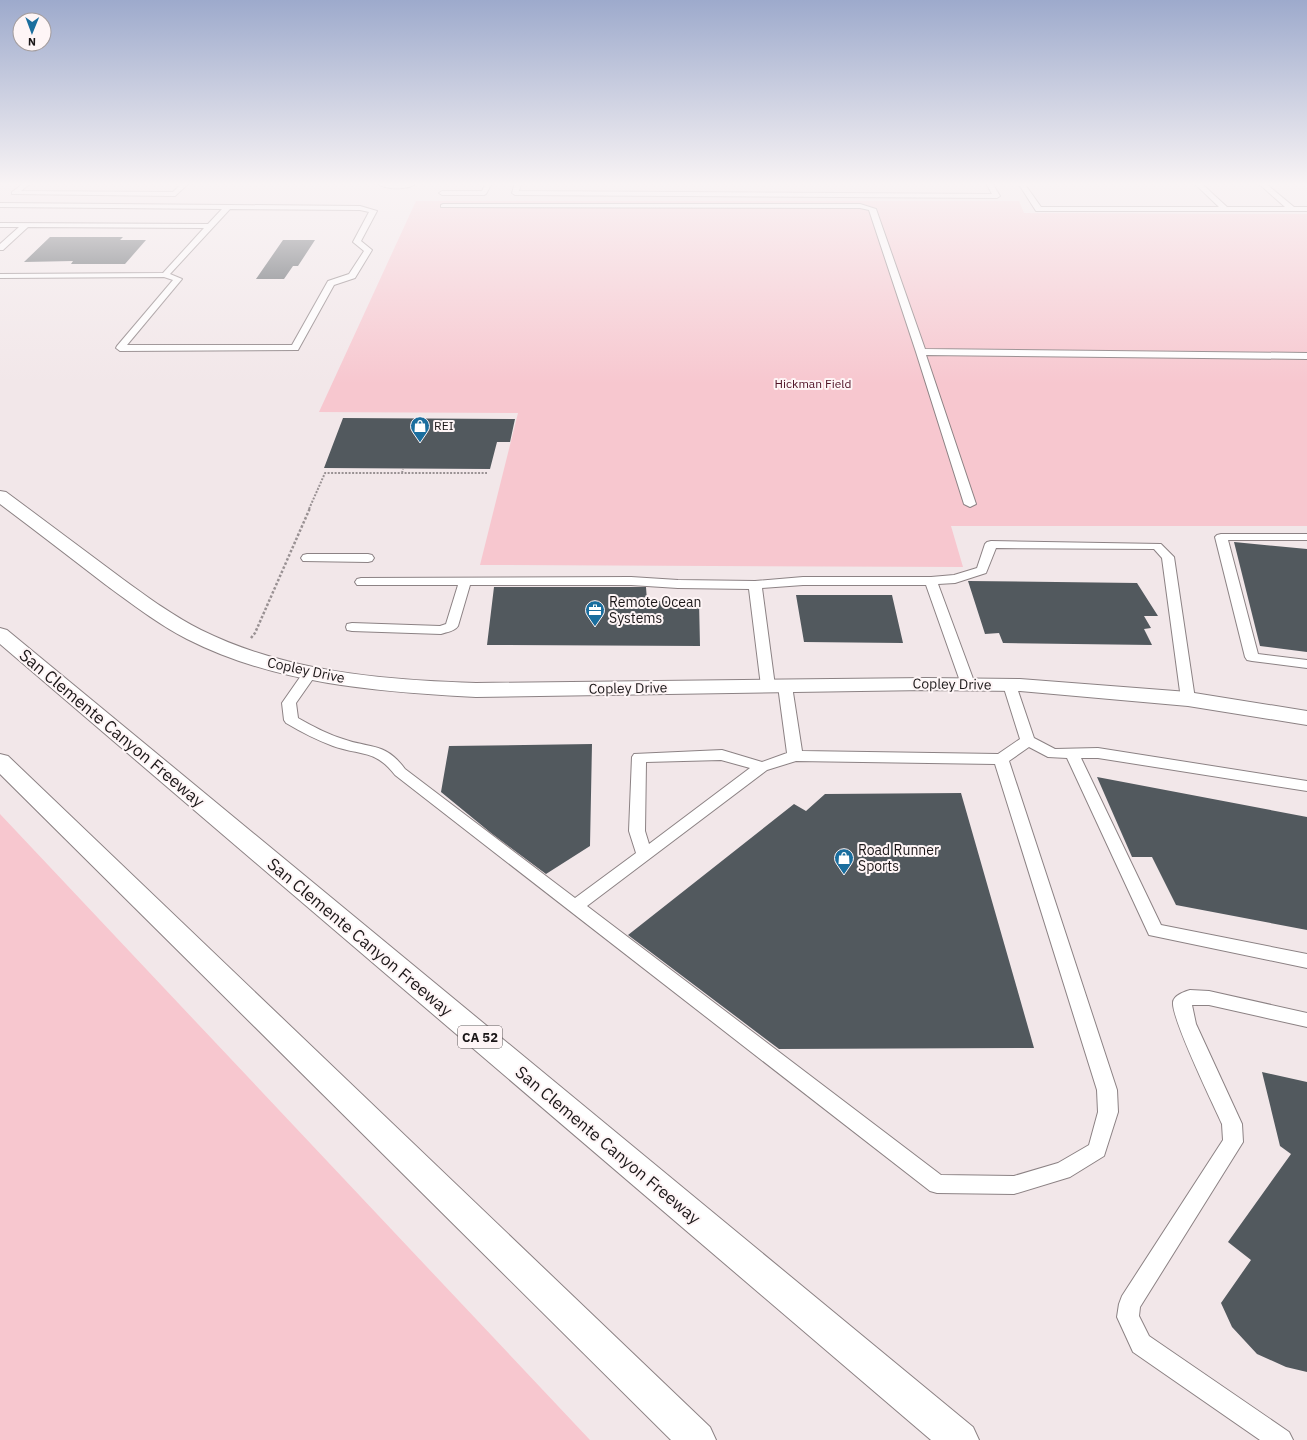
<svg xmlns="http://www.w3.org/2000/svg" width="1307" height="1440" viewBox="0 0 1307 1440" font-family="'IBM Plex Sans',sans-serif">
	<rect width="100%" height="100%" fill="#f2e7e9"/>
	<path fill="#f7c7cf" d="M416,201h603l5,12 283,1v312h-356l12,41 -483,-2 38,-152 -199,-1z
		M0,814l590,626h-590z"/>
	<path fill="#52595e" d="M50,237h73l-3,3h26l-21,24h-54l2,-3 -49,1z
		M283,240h32l-17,26h-5l-9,13h-28z
		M343,418l172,1 -5,23h-13l-7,27 -166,-1z
		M1234,542l73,7v103l-47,-6z
		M968,581l169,2 21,33h-14l7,12 -7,1 8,16 -149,-2 -4,-10 -14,1z
		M494,587h152l1,14h52l1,45 -213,-1z
		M796,595h96l11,48 -99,-1z
		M592,744l-2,102 -44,28 -55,-41 -50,-41 8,-46z
		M1097,777l210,40v113l-131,-25 -24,-48h-20z
		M961,793l73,255 -255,1 -151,-114 166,-131 12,7 19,-17z
		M1262,1072l45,10v290l-21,-5 -29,-13 -25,-27 -11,-24 30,-43 -23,-18 63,-88 -11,-8z"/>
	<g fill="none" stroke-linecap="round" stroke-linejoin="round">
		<defs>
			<path id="service" d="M24,183h7l-10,8 152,1 9,-9h7l-14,13 -163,-2v-2z
				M377,183h40c-8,7 -32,7 -40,0z
				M486,183h6l-6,11 -2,1h-42l-3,-2 3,-2h40z
				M515,183h6l-2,8 473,3 -6,-11h6l8,13 -3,2 -482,-3 -3,-2z
				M1018,183h6l17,24h178l-25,-24h7l26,24h58l-27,-24h7l29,24h13v4h-271z
				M0,203l360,3 17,5 -16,30 11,9 -17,28 -21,7 -36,65 -178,1 -4,-3 1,-2 56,-66 -9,-3 -164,1v-4l163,-1 41,-45 -176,-1 -25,23h-3v-6l19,-17h-19v-4l208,1 14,-15 -222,-2zM230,209l130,1 9,2 -16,30 11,9 -15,23 -21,7 -36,64h-165l55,-66 -12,-5z
				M443,204h417l16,5 49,140 382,4v6l-381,-4 50,149 -6,3 -6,-3 -48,-152 -47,-142 -9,-2 -419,-1v-2z
				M1221,534h86v6h-79l30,114 49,6v8l-55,-7 -5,-1 -2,-3 -30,-120 2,-2z
				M991,541l170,3 13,13 21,142 -2,3 -5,1 -5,-1 -2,-3 -19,-141 -8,-9 -158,-1 -10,25 -31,10 -17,1 37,100 -2,3 -5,1 -5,-1 -2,-3 -35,-99h-123l-41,3 13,98 -2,3 -5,1 -5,-1 -2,-3 -12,-97 -71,-1 -47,-3h-161l-12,41c-3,5 -11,6 -17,8l-89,-3 -5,-1 -1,-3 1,-3 5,-1 88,3 6,-2 12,-39h-101l-2,-3 2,-3 4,-1 270,-1 47,3 77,1 48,-4h128l23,-2 23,-7 8,-24 2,-2z
				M307,554h61l4,1 2,3 -2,3 -4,1 -65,-1 -2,-3 2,-3z
				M310,669l5,1 2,3 -21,30 2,15c14,8 29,16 45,21 28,10 42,3 62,30l170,129 61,-45 -7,-22 3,-74 2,-3 88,-4 40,12 25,-9 -9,-67 2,-3 5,-1 5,1 2,3 10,65 196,3 22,-15 -17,-54 2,-3 5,-1 5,1 19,56 21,11 43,-1 209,33v10l-209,-33h-17l80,167 146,29v14l-158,-33 -82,-177 -19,-1 -19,-10 -20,14 108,329 1,22 -14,44 -34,21 -56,17 -77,-1 -7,-2 -535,-416c-20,-26 -34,-19 -62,-29 -16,-6 -32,-14 -47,-23l-2,-3 -2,-17 23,-33zM721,760l29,8 -101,76 -4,-13 1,-69zM796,761l199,3 102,326 1,22 -9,33 -31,18 -44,13 -73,-1 -354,-269 180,-136z
				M1190,990l19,1 98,22v14l-98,-22h-17l4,19 46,100 1,18 -103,165 -1,9 10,20 140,96 4,8h-33l-127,-88 -16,-35 2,-13 3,-8 101,-156 -1,-16c-9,-20 -51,-106 -49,-122 1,-7 11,-10 17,-12z"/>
			<path id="tertiary" d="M0,491l6,1c38,28 76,57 114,85 26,19 53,39 81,53 85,42 182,50 275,53l450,-5 94,1 168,13 119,19v14l-119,-19 -168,-15 -94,-1 -450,7c-97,-5 -201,-13 -289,-58 -29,-15 -55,-35 -81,-54 -35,-27 -70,-54 -106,-81z"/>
			<path id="motorway" d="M0,628l7,2 966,797 6,13h-48l-931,-796z
				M0,754l8,2 702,671 6,13h-45l-671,-666z"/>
		</defs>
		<use href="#service" stroke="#8c8284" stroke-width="2"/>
		<use href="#tertiary" stroke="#8c8284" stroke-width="2"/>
		<use href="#motorway" stroke="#8c8284" stroke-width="2"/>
		<path stroke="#999193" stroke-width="2" stroke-dasharray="2 1.5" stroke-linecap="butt" d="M402,473l1,-4
			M309,509l16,-36h162"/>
		<path stroke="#999193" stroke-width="2.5" stroke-dasharray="2.5 2" stroke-linecap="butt" d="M251,638l4,-5 55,-125"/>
		<use href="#service" fill="#fff" fill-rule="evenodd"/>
		<use href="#tertiary" fill="#fff" fill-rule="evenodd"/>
		<use href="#motorway" fill="#fff" fill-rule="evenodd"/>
	</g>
	<linearGradient id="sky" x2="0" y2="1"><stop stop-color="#9daacc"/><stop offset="0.48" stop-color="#f9f4f5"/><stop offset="1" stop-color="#f9f4f5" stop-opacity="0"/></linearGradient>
	<rect width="1307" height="384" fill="url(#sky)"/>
	<defs>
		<symbol id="shop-pin" viewBox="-11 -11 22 30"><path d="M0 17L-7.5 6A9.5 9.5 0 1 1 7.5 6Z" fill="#1a6e9e" stroke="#fef5f6"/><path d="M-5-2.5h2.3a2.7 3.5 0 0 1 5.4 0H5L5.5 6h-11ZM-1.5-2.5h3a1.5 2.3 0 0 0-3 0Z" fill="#fff"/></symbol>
		<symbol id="office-pin" viewBox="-11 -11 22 30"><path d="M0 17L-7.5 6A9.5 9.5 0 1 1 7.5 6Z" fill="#1a6e9e" stroke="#fef5f6"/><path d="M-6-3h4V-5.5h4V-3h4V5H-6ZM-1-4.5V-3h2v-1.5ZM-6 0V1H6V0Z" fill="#fff"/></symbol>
	</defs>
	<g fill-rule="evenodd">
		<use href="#shop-pin" x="409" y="415" width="22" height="30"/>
		<use href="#office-pin" x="584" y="599" width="22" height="30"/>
		<use href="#shop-pin" x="833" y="847" width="22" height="30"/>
	</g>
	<g text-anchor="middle" stroke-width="4" stroke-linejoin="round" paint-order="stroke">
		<g font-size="12" fill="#4d0f23" stroke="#fef5f6">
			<text x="813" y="388">Hickman Field</text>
		</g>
		<g font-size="12" fill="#1b1718" stroke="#fef5f6" text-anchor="start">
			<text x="434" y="430">REI</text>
		</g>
		<rect fill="#fef5f6" stroke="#5f5a5b" stroke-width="1" x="458" y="1026" width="44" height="22" rx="3"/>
		<g font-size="13" font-weight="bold" fill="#1b1718">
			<text x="480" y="1042">CA 52</text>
		</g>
		<g font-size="14" fill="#1b1718" stroke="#fef5f6" text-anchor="start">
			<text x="609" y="607">Remote Ocean<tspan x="609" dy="16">Systems</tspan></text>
			<text x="858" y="855">Road Runner<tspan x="858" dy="16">Sports</tspan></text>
		</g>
		<g font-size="14" fill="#1b1718" stroke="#fef5f6">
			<text transform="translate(306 670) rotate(12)" y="5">Copley Drive</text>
			<text transform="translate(952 684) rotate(1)" y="5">Copley Drive</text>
			<text transform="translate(628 688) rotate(-1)" y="5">Copley Drive</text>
		</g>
		<g font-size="17" fill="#1b1718" stroke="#fef5f6">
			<text transform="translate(112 728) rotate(40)" y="6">San Clemente Canyon Freeway</text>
			<text transform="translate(360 937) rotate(40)" y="6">San Clemente Canyon Freeway</text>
			<text transform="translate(608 1145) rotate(40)" y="6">San Clemente Canyon Freeway</text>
		</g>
	</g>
	<g transform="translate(32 32) rotate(181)"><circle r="19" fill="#fef5f6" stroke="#a39c9d"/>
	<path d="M0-3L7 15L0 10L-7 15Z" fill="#1a6e9e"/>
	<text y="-6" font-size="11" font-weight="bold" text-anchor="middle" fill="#1b1718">N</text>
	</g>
</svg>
